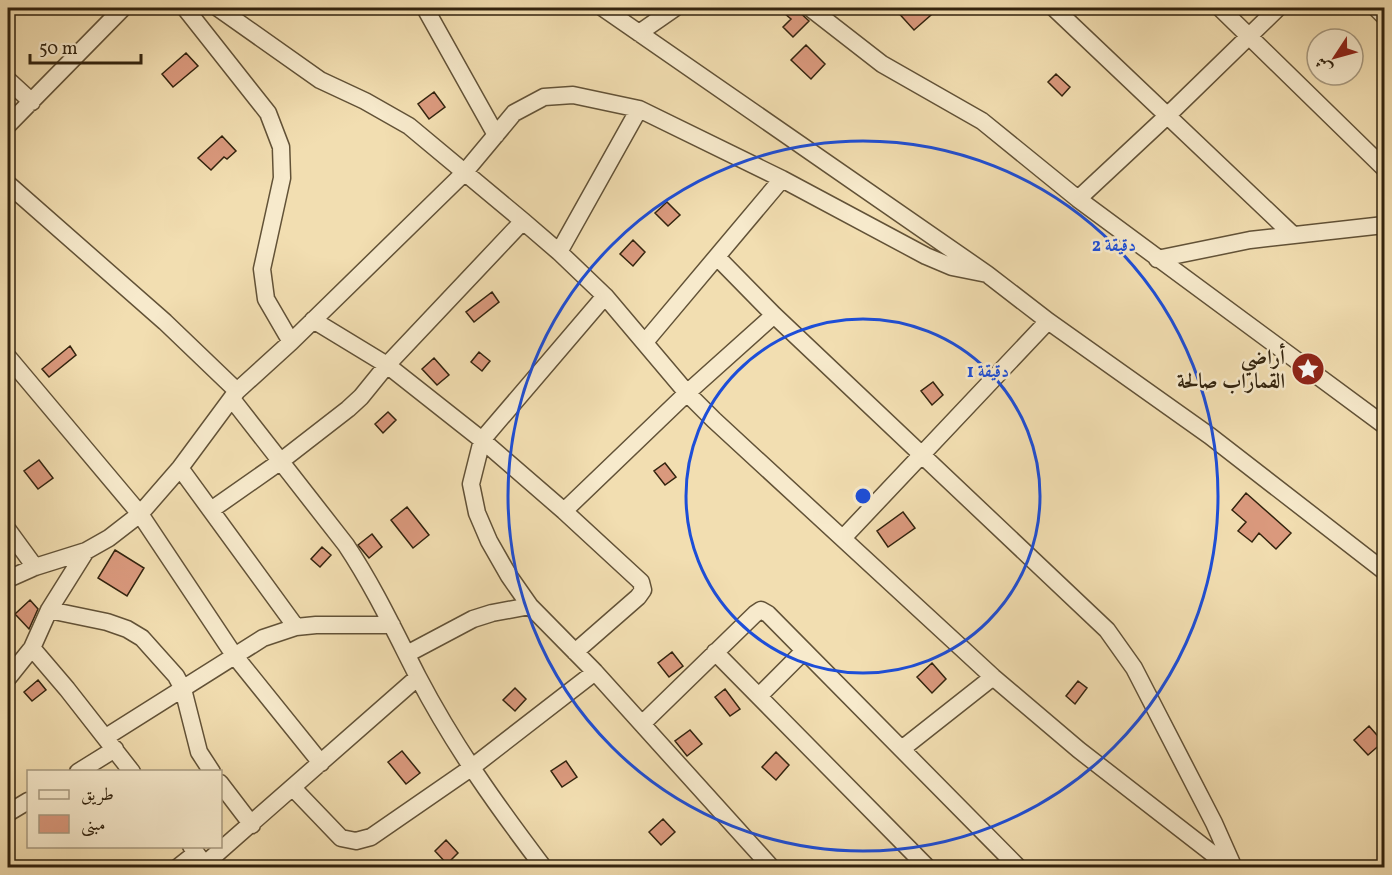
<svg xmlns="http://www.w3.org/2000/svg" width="1392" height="875" viewBox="0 0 1392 875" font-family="Vollkorn,Amiri,serif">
	<rect width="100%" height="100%" fill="#f2deb1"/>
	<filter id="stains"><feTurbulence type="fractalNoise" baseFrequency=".00333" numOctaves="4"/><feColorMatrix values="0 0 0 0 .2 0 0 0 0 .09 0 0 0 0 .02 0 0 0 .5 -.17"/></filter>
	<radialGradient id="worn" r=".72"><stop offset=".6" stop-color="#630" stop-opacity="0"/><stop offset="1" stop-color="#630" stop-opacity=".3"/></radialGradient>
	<path fill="#da997d" stroke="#32230e" stroke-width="1.5" d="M790,8h5l14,13 -16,16 -10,-10 8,-8 -7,-6z
		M894,8h45l-25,22z
		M806,45l19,19 -14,15 -20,-19z
		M186,53l12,13 -25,21 -11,-13z
		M1056,74l14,13 -8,9 -14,-14z
		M434,92l11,15 -16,12 -11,-15z
		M222,136l14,15 -9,8 -3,-2 -13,13 -13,-12z
		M667,202l13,13 -12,11 -13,-13z
		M633,240l12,12 -12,14 -13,-12z
		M492,292l7,10 -25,20 -8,-10z
		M70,346l6,9 -27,22 -7,-8z
		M479,352l11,9 -8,10 -11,-9z
		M434,358l15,17 -12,10 -15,-16z
		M933,382l10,13 -11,10 -11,-14z
		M388,412l8,8 -13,13 -8,-9z
		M39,460l14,18 -15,11 -14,-18z
		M665,463l11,14 -11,8 -11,-14z
		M1246,493l45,40 -15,16 -17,-16 -7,9 -14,-11 8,-9 -14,-12z
		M407,507l22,28 -16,13 -22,-28z
		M903,512l12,16 -27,19 -11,-16z
		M372,534l10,13 -13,11 -11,-13z
		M322,547l9,8 -11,12 -9,-8z
		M115,550l29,18 -17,28 -29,-18z
		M30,600l8,9 -9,20 -14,-15z
		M672,652l11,14 -14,11 -11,-14z
		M932,663l14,16 -14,14 -15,-16z
		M38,680l8,10 -14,11 -8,-9z
		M1078,681l9,7 -12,16 -9,-8z
		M515,688l11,11 -11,12 -12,-11z
		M725,689l15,20 -10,7 -15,-19z
		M1369,726l14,16 -15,13 -14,-15z
		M690,730l12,14 -15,12 -12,-15z
		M402,751l18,22 -14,11 -18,-22z
		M776,752l13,13 -13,15 -14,-13z
		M566,761l11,16 -15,10 -11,-16z
		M663,819l12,13 -14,13 -12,-13z
		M446,840l12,13 -11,11 -12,-13z"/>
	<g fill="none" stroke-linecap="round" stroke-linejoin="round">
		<defs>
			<path id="minor" d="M185,8l83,105 13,34 1,31 -20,91 4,30 25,43
				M218,8l102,72 45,21 44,25 114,95 36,31 46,44 82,97 27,27 279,257 86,73 152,118
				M425,8l71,127
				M603,8l384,266 61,47 162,115 174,135
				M810,8l72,56 100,57 96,78 306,226
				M1054,8l238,226
				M1220,8l164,160
				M1376,8l8,8
				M639,33l36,-25
				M8,80l24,22
				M8,125l115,-117
				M8,184l157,138 72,69
				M1078,199l89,-83 111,-108
				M559,252l80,-143
				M717,257l57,58 333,315 27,38 80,155 20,45
				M1157,259l93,-19 134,-15
				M605,296l-123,144 -11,44 6,29 12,28 20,35 21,30 65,66 177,196
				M313,320l74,45 95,75 82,71 77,71 2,8 -5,7 -63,55
				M645,342l137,-163
				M8,357l132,157 94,141 87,108
				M232,399l114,146c28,42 49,87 72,132 36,69 79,129 126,191
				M180,468l116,159
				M211,510l70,-49 67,-52 13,-12 26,-32 136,-144
				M564,511l123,-118 87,-78
				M8,530l27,37
				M843,538l205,-217
				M8,579l27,-12 51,-16 23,-13 31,-24 40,-46 57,-77 54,-49 173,-169 50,-60 30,-16 29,-2 66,14 143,70 144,77 26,11 35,7
				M49,610l58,12 20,7 15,9 34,38 7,13 16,63 13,20
				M32,648l35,41 65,83
				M715,652l213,216
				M407,654l66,-35 19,-6 38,-7
				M8,678l24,-30 17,-38 37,-59
				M759,696l45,-45
				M642,724l113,-110 6,-4 7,4 251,254
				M106,737l157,-99 33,-11 20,-2h76
				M903,748l90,-71
				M78,772l37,-23
				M220,783l32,42
				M293,788l48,50 15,3 15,-4 100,-69 124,-96
				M8,813l20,-12
				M191,846l16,22
				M205,864l213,-187
				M177,868l19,-15"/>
		</defs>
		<use href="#minor" stroke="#625237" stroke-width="19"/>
		<use href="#minor" stroke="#f7eacc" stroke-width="16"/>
	</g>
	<g fill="none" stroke="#1d4ed8" stroke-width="3">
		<circle cx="863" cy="496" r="177"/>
		<circle cx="863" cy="496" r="355"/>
	</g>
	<defs>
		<symbol id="sight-disc" viewBox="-11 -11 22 22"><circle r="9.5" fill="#8f2418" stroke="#f7eacc"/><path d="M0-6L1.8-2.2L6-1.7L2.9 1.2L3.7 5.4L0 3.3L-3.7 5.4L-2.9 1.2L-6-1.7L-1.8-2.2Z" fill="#fff"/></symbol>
	</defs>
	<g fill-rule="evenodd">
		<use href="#sight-disc" x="1289" y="350" width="38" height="38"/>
	</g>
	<g text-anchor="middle" stroke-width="5" stroke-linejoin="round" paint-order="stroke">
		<g font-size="21" font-weight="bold" fill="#32230e" stroke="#f7eacc" text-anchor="end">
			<text x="1285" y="364">أراضي<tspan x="1285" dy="24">القماراب صالحة</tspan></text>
		</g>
	</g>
	<circle cx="863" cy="496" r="9" fill="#1d4ed8" stroke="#f7eacc" stroke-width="3"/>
	<g font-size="18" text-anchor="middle" font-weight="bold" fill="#1d4ed8" stroke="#f7eacc" stroke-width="5" stroke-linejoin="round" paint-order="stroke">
		<text x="1114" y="251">2 دقيقة</text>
		<text x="988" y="377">1 دقيقة</text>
	</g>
	<rect width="1392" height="875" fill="none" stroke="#f2deb1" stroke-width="30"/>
	<rect x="9" y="9" width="1374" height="857" fill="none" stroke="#32230e" stroke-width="3"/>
	<rect x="15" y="15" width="1362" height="845" fill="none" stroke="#32230e" stroke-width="1.5"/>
	<rect x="27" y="770" width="195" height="78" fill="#f7eacc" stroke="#a89a80" stroke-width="1.5"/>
	<rect x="39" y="790" width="30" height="9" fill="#f7eacc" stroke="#a89a80" stroke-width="1.5"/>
	<text x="81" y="800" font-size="18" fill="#32230e">طريق</text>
	<rect x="39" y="815" width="30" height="18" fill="#da997d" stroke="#a89a80" stroke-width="1.5"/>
	<text x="81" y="830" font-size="18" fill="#32230e">مبنى</text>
	<g transform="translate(1335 57) rotate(234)"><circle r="28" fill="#f7eacc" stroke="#a89a80" stroke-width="1.5"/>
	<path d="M0-4.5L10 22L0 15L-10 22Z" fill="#8f2418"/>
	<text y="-9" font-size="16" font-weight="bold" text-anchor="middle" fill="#32230e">ش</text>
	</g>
	<path d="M30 54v9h111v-9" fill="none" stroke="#32230e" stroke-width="3"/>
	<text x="39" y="54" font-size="18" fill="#32230e" stroke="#f7eacc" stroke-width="4.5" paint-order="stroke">50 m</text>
	<rect width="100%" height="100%" filter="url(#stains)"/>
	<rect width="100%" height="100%" fill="url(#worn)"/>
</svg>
